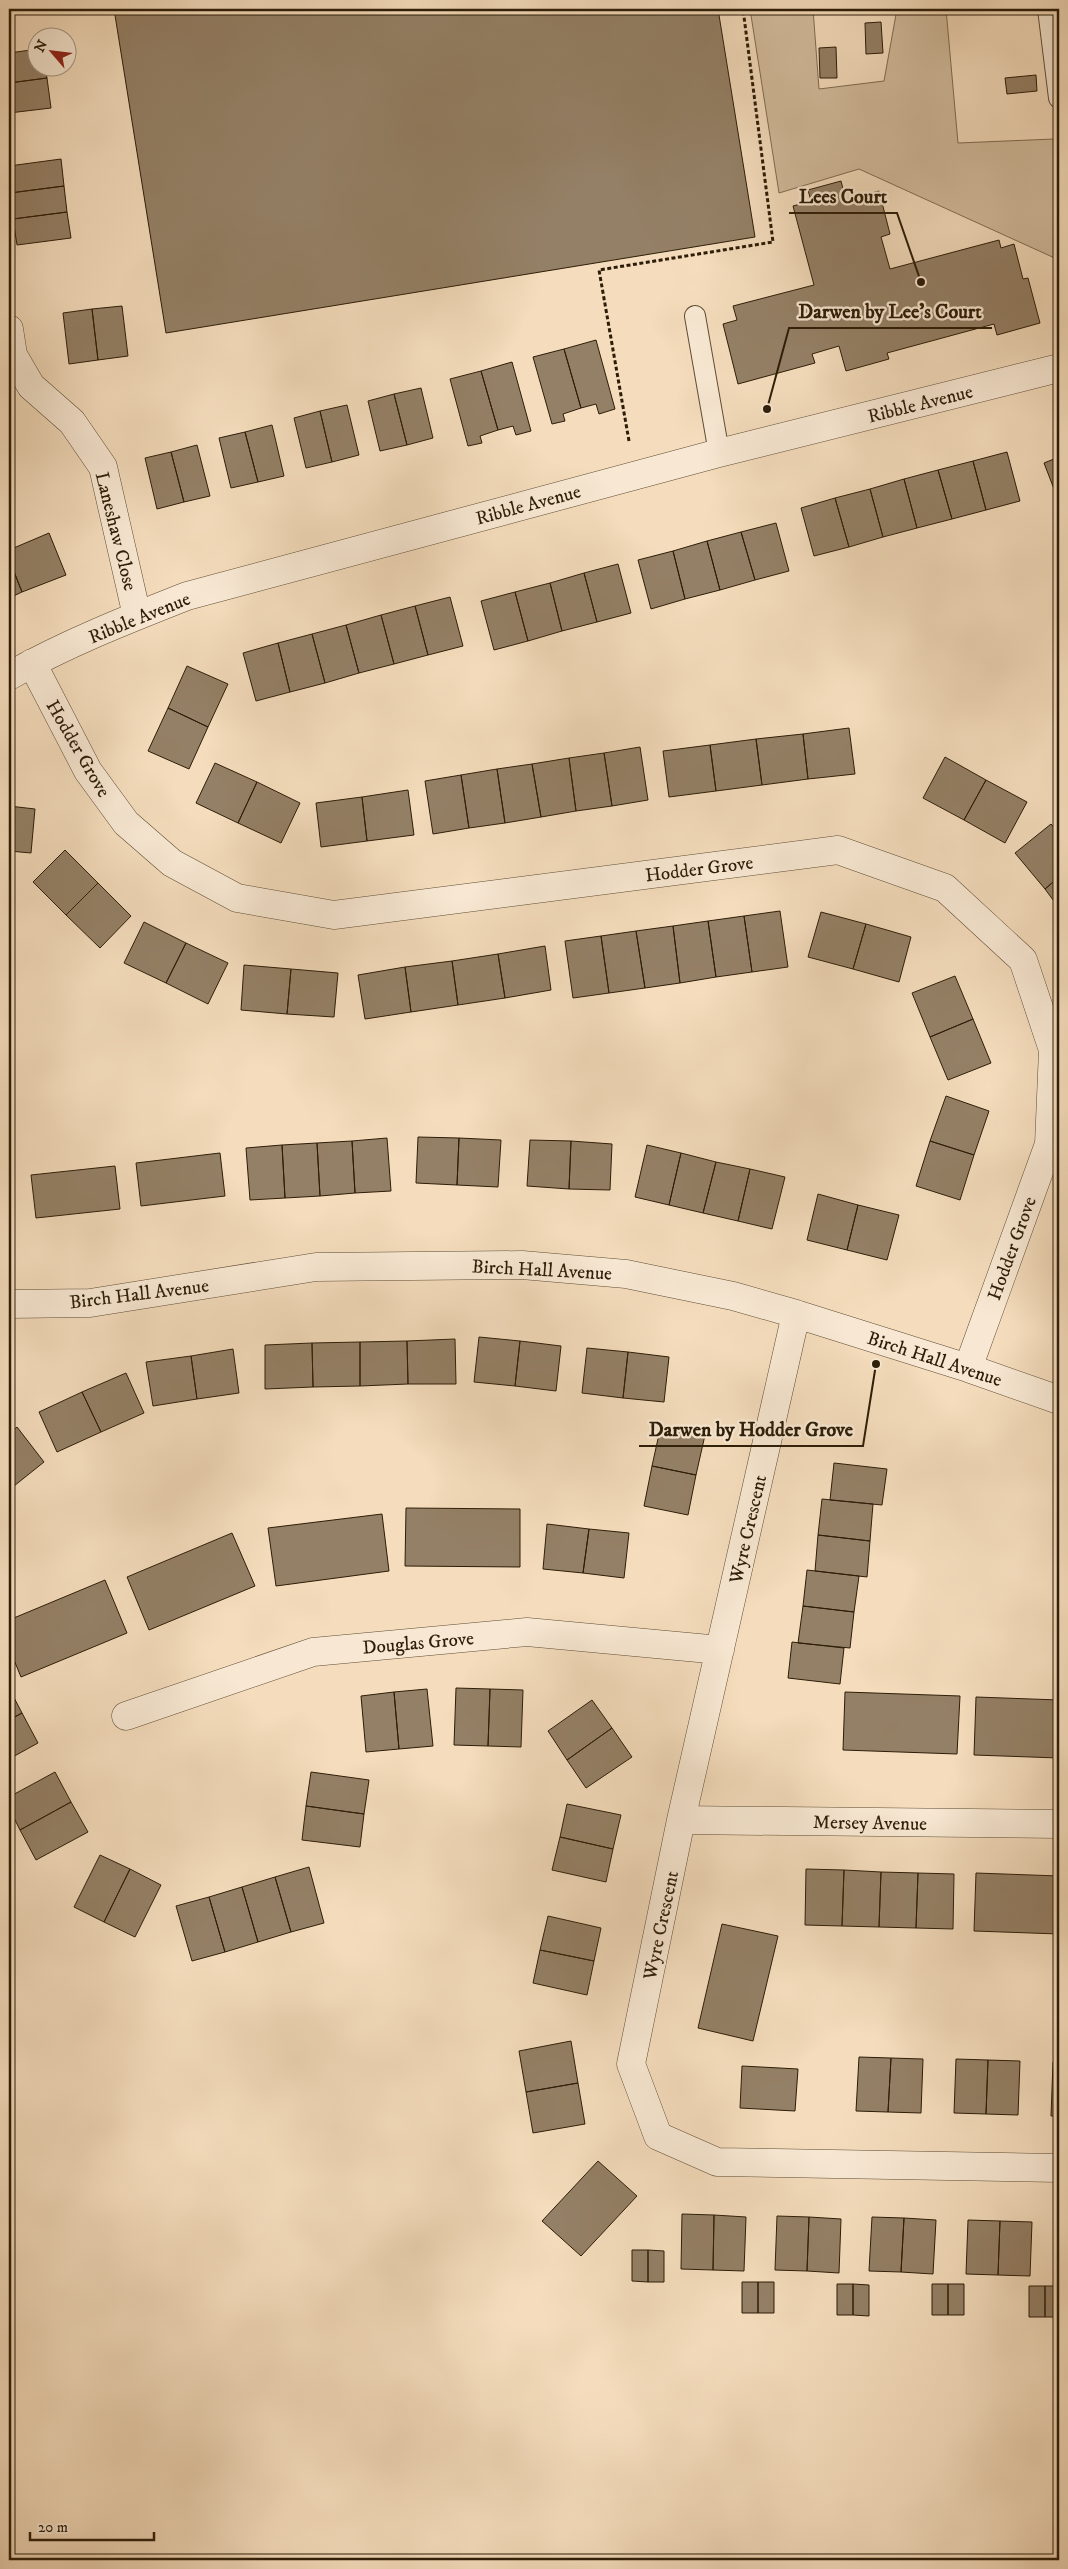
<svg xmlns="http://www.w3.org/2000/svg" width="1068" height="2569" viewBox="0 0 1068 2569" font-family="'IM FELL DW Pica',serif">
	<rect width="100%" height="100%" fill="#f4dcbc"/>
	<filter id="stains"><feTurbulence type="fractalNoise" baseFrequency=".004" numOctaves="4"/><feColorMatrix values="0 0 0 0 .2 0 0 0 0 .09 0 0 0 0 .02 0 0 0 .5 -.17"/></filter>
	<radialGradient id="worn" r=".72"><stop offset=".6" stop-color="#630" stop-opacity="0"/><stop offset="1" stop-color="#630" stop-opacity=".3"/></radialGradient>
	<path fill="#d2bc9d" stroke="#806c52" d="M750,9h63l6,80 65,-8 13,-72h49l12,134 96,-4 5,59v62l-200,-91 -80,24z"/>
	<path fill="#948066" stroke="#2d1d08" d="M114,9h435l1,4 29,-4h139l37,228 -589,96z
		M881,22l2,31 -17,1 -1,-31z
		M836,47l1,31h-17l-1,-30z
		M38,49v19h7l2,10 -38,5v-30z
		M1036,75l1,16 -30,3 -2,-16z
		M47,78l4,30 -42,5v-30z
		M61,159l3,27 -54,7 -1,-27z
		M841,181l5,19 33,-9 11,43 -9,3 9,32 109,-29 2,8 13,-4 9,35 5,-1 12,45 -43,12 -3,-11 -107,29 2,6 -43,12 -7,-25 -27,8 3,9 -77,21 -15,-60 14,-4 -4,-14 81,-21 -21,-79 18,-5 -3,-11z
		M64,186l3,26 -54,7 -3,-26z
		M67,212l4,26 -54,7 -4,-26z
		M122,306l6,50 -30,4 -6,-51z
		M92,309l6,51 -29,4 -6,-51z
		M596,340l19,69 -16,5 -3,-10 -15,4 -17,-59z
		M564,349l17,59 -18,6 2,7 -13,3 -19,-67z
		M512,362l19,69 -15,4 -3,-9 -15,4 -17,-59z
		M481,371l17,59 -18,6 2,7 -14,3 -18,-67z
		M421,388l12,50 -26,7 -13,-51z
		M394,394l13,51 -27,6 -12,-50z
		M347,405l12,50 -27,7 -12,-51z
		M320,411l12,51 -26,6 -12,-50z
		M272,425l12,51 -26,6 -13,-50z
		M245,432l13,50 -27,6 -12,-50z
		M197,445l13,51 -26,6 -13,-50z
		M171,452l13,50 -27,7 -12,-51z
		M1007,452l13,49 -34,9 -13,-49z
		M1059,457v45l-15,-39z
		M973,461l13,49 -34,9 -14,-49z
		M938,470l14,49 -35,9 -13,-49z
		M904,479l13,49 -34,9 -13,-48z
		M870,489l13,48 -34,10 -14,-49z
		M835,498l14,49 -35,9 -13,-48z
		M776,523l13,48 -34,9 -14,-48z
		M741,532l14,48 -35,10 -13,-49z
		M49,533l17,42 -44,17 -13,-33v-9z
		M707,541l13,49 -35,9 -12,-48z
		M673,551l12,48 -34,10 -13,-49z
		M9,559l13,33 -13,6z
		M618,564l13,49 -34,9 -13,-49z
		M584,573l13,49 -35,9 -12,-48z
		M550,583l12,48 -34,10 -13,-49z
		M515,592l13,49 -34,9 -13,-49z
		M450,597l13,49 -35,9 -13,-49z
		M415,606l13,49 -34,9 -13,-49z
		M381,615l13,49 -35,9 -13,-48z
		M346,625l13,48 -34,10 -13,-49z
		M312,634l13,49 -35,9 -12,-49z
		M278,643l12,49 -34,9 -13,-48z
		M187,666l41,18 -20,43 -40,-19z
		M168,708l40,19 -19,42 -41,-18z
		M849,728l6,46 -47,5 -5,-45z
		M803,734l5,45 -46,6 -6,-46z
		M756,739l6,46 -46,6 -6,-46z
		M710,745l6,46 -47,6 -6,-46z
		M640,747l8,53 -36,6 -8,-53z
		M604,753l8,53 -36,5 -7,-53z
		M945,757l41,23 -22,40 -41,-22z
		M569,758l7,53 -35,6 -9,-53z
		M215,763l42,19 -19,41 -42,-20z
		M532,764l9,53 -36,6 -8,-54z
		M497,769l8,54 -36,5 -8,-53z
		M461,775l8,53 -36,6 -8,-53z
		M986,780l41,22 -22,41 -41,-23z
		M257,782l43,21 -19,40 -43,-20z
		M408,790l6,45 -47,6 -5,-44z
		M362,797l5,44 -46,6 -5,-44z
		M9,806l26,3 -4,44 -22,-2z
		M1051,824l8,10v43l-14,12 -30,-36z
		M65,850l33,33 -32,32 -33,-33z
		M1059,877v31l-14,-19z
		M98,883l33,33 -31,32 -34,-33z
		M780,911l8,56 -36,5 -8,-56z
		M821,912l45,12 -13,45 -45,-12z
		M744,916l8,56 -36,5 -8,-56z
		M708,921l8,56 -36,6 -7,-57z
		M144,922l42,21 -20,40 -42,-20z
		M866,924l45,13 -12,45 -46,-13z
		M673,926l7,57 -35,5 -9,-57z
		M636,931l9,57 -36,5 -8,-57z
		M601,936l8,57 -36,5 -8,-57z
		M186,943l42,20 -20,41 -42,-21z
		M545,946l6,44 -46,8 -7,-44z
		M498,954l7,44 -47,7 -6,-44z
		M452,961l6,44 -47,7 -6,-45z
		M244,965l47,4 -4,45 -46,-4z
		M405,967l6,45 -46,7 -7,-44z
		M291,969l47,4 -4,44 -47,-3z
		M955,976l18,43 -43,18 -18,-44z
		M973,1019l18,44 -43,17 -18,-43z
		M946,1096l43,15 -15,44 -44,-14z
		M418,1137l41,1 -2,47 -41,-2z
		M387,1138l4,53 -36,2 -3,-52z
		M459,1138l42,2 -3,47 -41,-2z
		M530,1140l41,1 -2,48 -42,-3z
		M352,1141l3,52 -35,3 -3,-53z
		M571,1141l41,3 -2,46 -41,-1z
		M930,1141l44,14 -14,45 -44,-14z
		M317,1143l3,53 -35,2 -3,-53z
		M282,1145l3,53 -35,2 -4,-52z
		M647,1145l34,8 -12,52 -34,-8z
		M220,1153l5,43 -84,10 -5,-43z
		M681,1153l35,9 -13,51 -34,-8z
		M716,1162l34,7 -12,52 -35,-8z
		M115,1166l5,43 -84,9 -5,-43z
		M750,1169l35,8 -13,52 -34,-8z
		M9,1177l3,1 -3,41z
		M818,1194l40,11 -11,45 -40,-10z
		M858,1205l41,10 -12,45 -40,-10z
		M479,1337l41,4 -5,45 -41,-4z
		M455,1339l1,45h-48l-1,-43z
		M407,1341l1,43 -48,2v-44z
		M520,1341l41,5 -5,45 -41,-5z
		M360,1342v44l-47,1 -1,-44z
		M312,1343l1,44 -48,2v-44z
		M587,1348l41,4 -5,46 -41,-5z
		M233,1349l6,44 -42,6 -6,-43z
		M628,1352l41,5 -5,45 -41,-4z
		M191,1356l6,43 -44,7 -7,-44z
		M126,1373l18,40 -43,19 -19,-40z
		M82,1392l19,40 -44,20 -18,-40z
		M661,1425l44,10 -9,40 -44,-9z
		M17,1427l27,35 -35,28v-56z
		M834,1463l53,6 -5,36 -52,-5z
		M652,1466l44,9 -8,40 -44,-9z
		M822,1499l51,5 -3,37 -52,-6z
		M406,1508l114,1v58l-115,-1z
		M382,1514l7,57 -113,15 -8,-58z
		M547,1524l42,5 -6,44 -40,-4z
		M589,1529l40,4 -5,45 -41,-5z
		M232,1533l23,53 -106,44 -22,-53z
		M818,1535l52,6 -3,36 -52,-6z
		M807,1570l52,6 -5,36 -51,-6z
		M105,1580l22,53 -106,44 -12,-29v-28z
		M803,1606l51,6 -4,36 -52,-5z
		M792,1642l52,6 -4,36 -52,-6z
		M9,1688l13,25 -13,7z
		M456,1688l34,1 -2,57 -34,-1z
		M427,1689l6,57 -34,3 -5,-57z
		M490,1689l33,1 -2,57 -33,-1z
		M394,1692l5,57 -33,3 -5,-56z
		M845,1692l115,4 -3,58 -114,-4z
		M976,1697l83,3v58l-85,-3z
		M592,1700l20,28 -45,32 -19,-29z
		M22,1713l16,30 -29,16v-39z
		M612,1728l20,29 -46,31 -19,-28z
		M55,1772l16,30 -51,28 -11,-22v-11z
		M311,1772l58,8 -5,34 -58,-8z
		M71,1802l17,30 -52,28 -16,-30z
		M567,1804l54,11 -8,34 -53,-12z
		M306,1806l58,8 -4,33 -58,-7z
		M560,1837l53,12 -7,33 -54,-12z
		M100,1855l30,14 -26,53 -30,-15z
		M309,1867l15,56 -33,9 -16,-55z
		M130,1869l31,16 -26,52 -31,-15z
		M806,1869l38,1 -2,56 -37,-1z
		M844,1870l37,2 -2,55 -37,-1z
		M881,1872l37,1 -2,55 -37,-1z
		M918,1873l36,1 -1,55 -37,-1z
		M976,1873l83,3v58l-85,-3z
		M275,1877l16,55 -33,10 -16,-55z
		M242,1887l16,55 -33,10 -16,-55z
		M209,1897l16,55 -33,9 -16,-55z
		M548,1916l53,12 -7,33 -54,-11z
		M722,1924l56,12 -25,105 -55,-13z
		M540,1950l54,11 -7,34 -54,-12z
		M571,2041l7,42 -52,9 -7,-41z
		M859,2057l32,1 -3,54 -32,-1z
		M891,2058l32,1 -2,54 -33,-1z
		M956,2059l32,1 -2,54 -32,-1z
		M988,2060l32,1 -2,54 -32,-1z
		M1053,2062h6v54h-8z
		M742,2066l56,3 -3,42 -55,-3z
		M578,2083l7,41 -52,9 -7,-41z
		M598,2161l39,35 -56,60 -39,-35z
		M682,2214l32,1 -1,55 -32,-1z
		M714,2215l32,2 -2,54 -31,-1z
		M777,2216l32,1 -2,54 -32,-1z
		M809,2217l32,2 -2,54 -32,-2z
		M872,2217l32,1 -3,54 -32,-1z
		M904,2218l32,2 -3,54 -32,-2z
		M968,2220l32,1 -2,54 -32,-1z
		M1000,2221l32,1 -2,54 -32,-1z
		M632,2250h16v32l-16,-1z
		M648,2250l16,1v31h-16z
		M742,2282h16v31h-16z
		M758,2282h16v31h-16z
		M837,2284h16v31h-16z
		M853,2284l16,1v31l-16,-1z
		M932,2284h16v31h-16z
		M948,2284h16v31h-16z
		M1029,2286h16v31h-16z
		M1045,2286h14v31h-14z"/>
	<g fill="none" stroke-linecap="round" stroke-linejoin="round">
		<defs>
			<path id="service" d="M1048,9l11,89
				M695,316l24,137"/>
			<path id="minor" d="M9,329l4,26 18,31 41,36 31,45 34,149
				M32,663l56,108 38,52 46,40 65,35 97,17 504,-65 107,38 78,72 30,90 -4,94 -81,224
				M9,676c56,-32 117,-56 178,-80l532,-143 340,-85
				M9,1304l81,-1 226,-36 206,-2 104,9 107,22 63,18 172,54 91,32
				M796,1314l-115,506 -50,244 27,72 59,26 342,6
				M126,1716l187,-64 214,-20 193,18
				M681,1820l378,4"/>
		</defs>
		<use href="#service" stroke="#5f4d35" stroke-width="22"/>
		<use href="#minor" stroke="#5f4d35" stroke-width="29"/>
		<path stroke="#2d1d08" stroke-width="3" stroke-dasharray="4 2.5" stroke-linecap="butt" d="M629,441l-30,-171 174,-28 -30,-233"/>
		<use href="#service" stroke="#f8e8d3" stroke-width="20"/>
		<use href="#minor" stroke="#f8e8d3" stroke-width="28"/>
	</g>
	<g text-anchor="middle" stroke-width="4.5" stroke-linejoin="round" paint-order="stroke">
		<g font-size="19" fill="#2d1d08" stroke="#f8e8d3">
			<text transform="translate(920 403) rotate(-14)" y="7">Ribble Avenue</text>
			<text transform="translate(528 504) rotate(-15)" y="7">Ribble Avenue</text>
			<text transform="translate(117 531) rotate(76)" y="7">Laneshaw Close</text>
			<text transform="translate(139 617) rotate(-22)" y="7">Ribble Avenue</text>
			<text transform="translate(79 748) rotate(60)" y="7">Hodder Grove</text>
			<text transform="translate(699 868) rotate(-7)" y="7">Hodder Grove</text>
			<text transform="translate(1011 1248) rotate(-70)" y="7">Hodder Grove</text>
			<text transform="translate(542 1269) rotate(3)" y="7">Birch Hall Avenue</text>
			<text transform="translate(139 1293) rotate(-7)" y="7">Birch Hall Avenue</text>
			<text transform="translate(935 1358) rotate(18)" y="7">Birch Hall Avenue</text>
			<text transform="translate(747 1529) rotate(-77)" y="7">Wyre Crescent</text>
			<text transform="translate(418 1642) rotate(-5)" y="7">Douglas Grove</text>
			<text transform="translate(870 1822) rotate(1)" y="7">Mersey Avenue</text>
			<text transform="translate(660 1925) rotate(-78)" y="7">Wyre Crescent</text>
		</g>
	</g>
	<path fill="none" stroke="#2d1d08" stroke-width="2" d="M921 282L897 213H789M767 409L789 328H992M876 1364L863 1446H639"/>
	<g fill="#2d1d08" stroke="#f8e8d3" stroke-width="2">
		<circle cx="921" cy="282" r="5"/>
		<circle cx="767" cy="409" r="5"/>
		<circle cx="876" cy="1364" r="5"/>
	</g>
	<g font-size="20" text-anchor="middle" font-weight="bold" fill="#2d1d08" stroke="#f8e8d3" stroke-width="4.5" stroke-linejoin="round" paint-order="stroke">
		<text x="843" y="203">Lees Court</text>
		<text x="890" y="318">Darwen by Lee's Court</text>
		<text x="751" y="1436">Darwen by Hodder Grove</text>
	</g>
	<rect width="1068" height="2569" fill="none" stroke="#f4dcbc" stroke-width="30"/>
	<rect x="10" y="10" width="1048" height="2549" fill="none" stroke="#2d1d08" stroke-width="2.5"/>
	<rect x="15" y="15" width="1038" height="2539" fill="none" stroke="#2d1d08"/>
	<g transform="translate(52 52) rotate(298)"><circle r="24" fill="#f8e8d3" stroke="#a79782"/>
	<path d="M0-4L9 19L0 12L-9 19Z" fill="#8f2418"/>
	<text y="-8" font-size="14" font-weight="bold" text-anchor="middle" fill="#2d1d08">N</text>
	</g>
	<path d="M30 2532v8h124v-8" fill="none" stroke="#2d1d08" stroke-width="2.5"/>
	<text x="38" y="2532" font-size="15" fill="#2d1d08" stroke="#f8e8d3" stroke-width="4" paint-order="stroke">20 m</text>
	<rect width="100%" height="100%" filter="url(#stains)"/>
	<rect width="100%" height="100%" fill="url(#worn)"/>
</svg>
